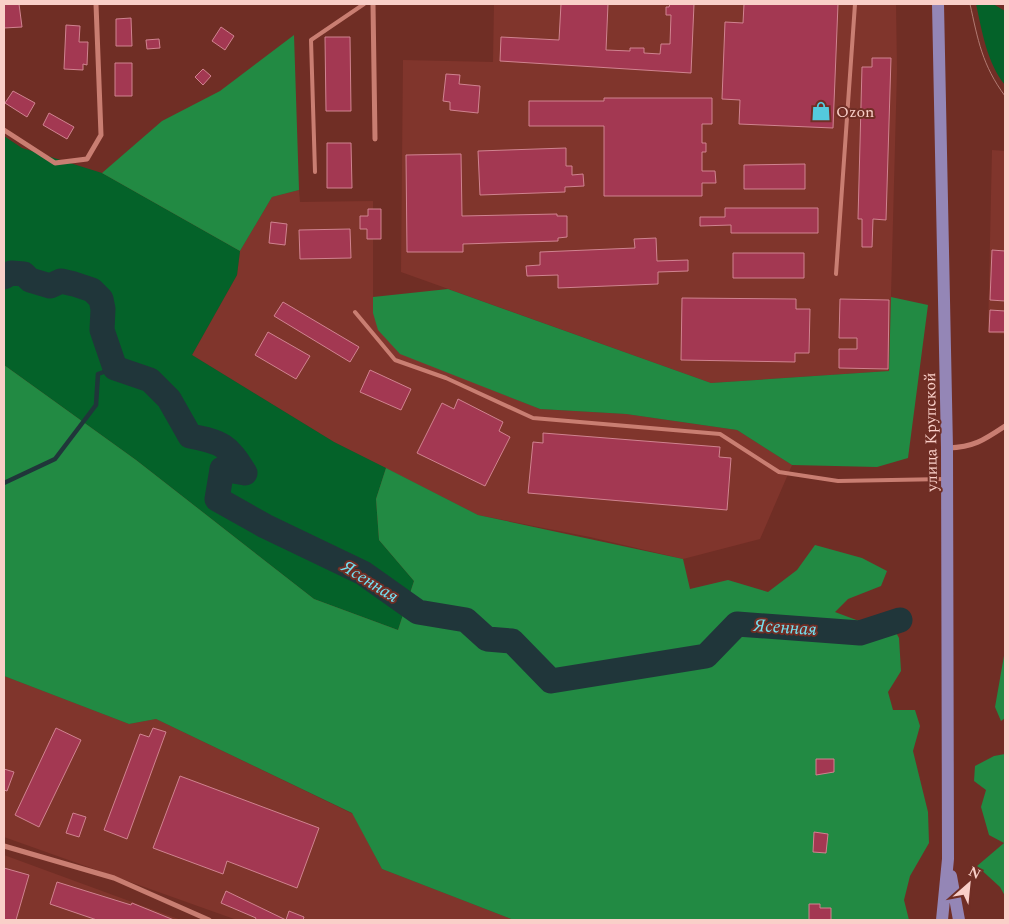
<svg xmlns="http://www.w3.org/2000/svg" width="1009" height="924" viewBox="0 0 1009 924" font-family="Spectral,serif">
	<rect width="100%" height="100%" fill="#702e25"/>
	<path fill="#80352c" d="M494,4h402l1,66 -8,301 -178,12 -310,-111 2,-212 90,2z
		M992,150l13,1v183l-17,-1z
		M299,190l1,12 73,-1v112l117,76 50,20 86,5 111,16 55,35 -32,74 -77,20 -93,-22 -112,-22 -144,-73 -142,-87 45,-80 3,-24 32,-54z
		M4,676l125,48 27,-5 197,95 29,55 132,51h-277l-233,-83z
		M4,855l177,65h-177z"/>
	<path fill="#046229" d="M976,4h17l12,7v74c-18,-22 -23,-54 -29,-81z
		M4,136l18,12 80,25 138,78 -3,24 -45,80 142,87 52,26 -10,31 3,41 35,41 -16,49 -84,-31 -178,-139 -132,-95z"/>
	<path fill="#228a43" d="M294,35l5,155 -27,7 -32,54 -138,-78 60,-52 58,-30z
		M448,289l263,94 178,-12 2,-74 37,8 -20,153 -31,9 -85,-2 -55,-35 -111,-16 -86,-5 -140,-55 -22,-24 -5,-17v-16z
		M4,365l132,95 178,139 84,31 16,-49 -35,-41 -3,-41 10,-31 92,47 205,44 7,30 38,-9 40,12 29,-22 18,-25 47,13 25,13 -6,15 -33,13 -13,13 24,9 28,-5 12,22 2,33 -13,21 5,18h22l5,16 -7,25 15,61 1,31 -19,33 -6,24 5,20h-395l-132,-51 -30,-56 -196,-94 -27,5 -125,-48z
		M1005,650v68l-4,3 -6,-14z
		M1005,754v142l-5,-9 -23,-21 27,-23 -15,-8 -8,-28 5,-17 -12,-9 1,-15 19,-10z"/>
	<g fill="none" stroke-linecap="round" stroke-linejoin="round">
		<path stroke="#20363a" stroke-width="4.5" d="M4,483l51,-24 41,-54 2,-31 17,-6"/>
		<path stroke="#20363a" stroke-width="25" d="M4,277l7,-4 13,1 6,6 20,6 11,-5 13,3 18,6 9,9 2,10 -1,21 13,38 35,12 19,19 21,37c32,6 38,9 55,37l-23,-4 -5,30 48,27 98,47 55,39 48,8 21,19 25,2 39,40 155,-25 31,-32 123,9 40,-13"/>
	</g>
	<path fill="#a33852" stroke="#d08390" d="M4,4h15l3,23 -18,1z
		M561,4h47l-2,46 24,1v-3h14v5l16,1 1,-10h9l1,-29h-5v-8h3l1,-3h24l-3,69 -191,-12 1,-24 58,3z
		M744,4h94l-5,124 -94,-4 1,-24 -18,-1 3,-77 18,1z
		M131,18l1,28h-16v-27z
		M66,25l14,1 -1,16h9l-1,23 -4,-1v6l-19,-1z
		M221,27l13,9 -9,14 -13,-9z
		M325,37h25l1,74h-25z
		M159,39l1,9 -13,1 -1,-9z
		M872,58h19l-5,162 -13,-1 -1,28h-10v-28h-4l4,-152h10z
		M115,63h17v33h-17z
		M203,69l8,7 -8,9 -8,-8z
		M446,74l14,1 -1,9 21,2 -2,27 -28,-3v-8l-7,-1z
		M13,91l22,12 -8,14 -22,-14z
		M604,98h108v26h-10v19h4v9h-4v19h13l1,12h-14v13h-98v-70h-75v-25h75z
		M49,113l25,14 -7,12 -24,-14z
		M327,143h24l1,45h-25z
		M566,148v18h6v9l11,-1 1,12 -19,1v5l-85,3 -2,-44z
		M461,154l1,62 95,-2v2h10v21l-9,1v3l-95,3v8h-56l-1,-97z
		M805,164v25h-61v-24z
		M725,208h93v25h-87v-8l-31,1v-9h25z
		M368,209h13v30h-14v-10h-7v-13h8z
		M271,222l16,2 -2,21 -16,-2z
		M350,229l1,29 -51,1 -1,-29z
		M656,238l1,23 31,-1v11l-30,1v12l-100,4v-13l-31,1 -1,-10 14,-1v-13l95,-4 -1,-9z
		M992,250l13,1v50l-15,-1z
		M733,253h71v25h-71z
		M682,298l114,1v10h14l-1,44h-14v9l-114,-2z
		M840,299l49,1 -1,69 -49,-1v-19h18v-11h-18z
		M283,302l76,45 -9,15 -76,-46z
		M990,310l15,1v21h-16z
		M268,332l42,24 -14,23 -41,-24z
		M370,370l41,19 -10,21 -41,-18z
		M458,399l45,23 -4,9 11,6 -25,49 -68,-33 25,-50 12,6z
		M543,433l177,14 -1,10 12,1 -4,52 -199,-17 5,-51 10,1z
		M56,728l25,12 -42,87 -24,-12z
		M153,728l13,4 -39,107 -23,-9 36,-96 9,3z
		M816,759h18v13l-18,3z
		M4,769l10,3 -7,19 -3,-1z
		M180,776l139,52 -22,60 -70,-27 -4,13 -70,-26z
		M73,813l13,4 -7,20 -13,-4z
		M814,832l14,2 -2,19 -13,-1z
		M4,868l25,7 -13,45h-12z
		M57,882l74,23 1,-2 42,17h-77l-47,-16z
		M226,891l60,29 3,-9 15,6 -1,3h-48l1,-2 -35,-15z
		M809,904h11v4h11v12h-22z"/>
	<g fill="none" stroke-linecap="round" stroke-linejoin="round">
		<path stroke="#c97e72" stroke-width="4" d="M315,172l-4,-132 53,-36
			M836,274l19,-270
			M355,312l40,48 51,18 87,40 187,16 59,38 59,9 107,-2"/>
		<path stroke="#c97e72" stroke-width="5" d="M373,4l2,135
			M4,130l51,33 32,-4 14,-24 -5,-131
			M948,448c26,-1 36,-8 57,-22
			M4,846l110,32 95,42"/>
		<path stroke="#9486b6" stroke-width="12" d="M938,4l9,444 1,411 -6,61
			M951,876l8,44"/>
		<path stroke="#b17a72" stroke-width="1" d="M970,4c8,36 12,61 35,92"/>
	</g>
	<defs>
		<symbol id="shop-bare" viewBox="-9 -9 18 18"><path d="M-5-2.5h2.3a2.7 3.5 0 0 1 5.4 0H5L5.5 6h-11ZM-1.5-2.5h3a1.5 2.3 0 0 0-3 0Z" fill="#54cadd" stroke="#702e25" stroke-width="2.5" paint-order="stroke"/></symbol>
	</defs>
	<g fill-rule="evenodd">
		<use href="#shop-bare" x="807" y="97" width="28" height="28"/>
	</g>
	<g text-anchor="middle" stroke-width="4" stroke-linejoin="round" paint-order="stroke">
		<g font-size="16" fill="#f9cfc8" stroke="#702e25" text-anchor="start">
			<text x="836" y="117">Ozon</text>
		</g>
		<g font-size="16" fill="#f9cfc8" stroke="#702e25">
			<text transform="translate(930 432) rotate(-91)" y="6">улица Крупской</text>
		</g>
		<g font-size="18" font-style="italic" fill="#74e2f3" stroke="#702e25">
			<text transform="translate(370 581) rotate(32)" y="6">Ясенная</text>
			<text transform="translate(785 627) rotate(4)" y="6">Ясенная</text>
		</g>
	</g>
	<rect width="1009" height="924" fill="none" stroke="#f9cfc8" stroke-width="10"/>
	<g transform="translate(969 884) rotate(27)" stroke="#702e25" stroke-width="4" paint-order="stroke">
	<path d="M0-4L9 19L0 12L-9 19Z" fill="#f9cfc8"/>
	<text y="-8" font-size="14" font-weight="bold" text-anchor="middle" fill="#f9cfc8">N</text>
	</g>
</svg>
